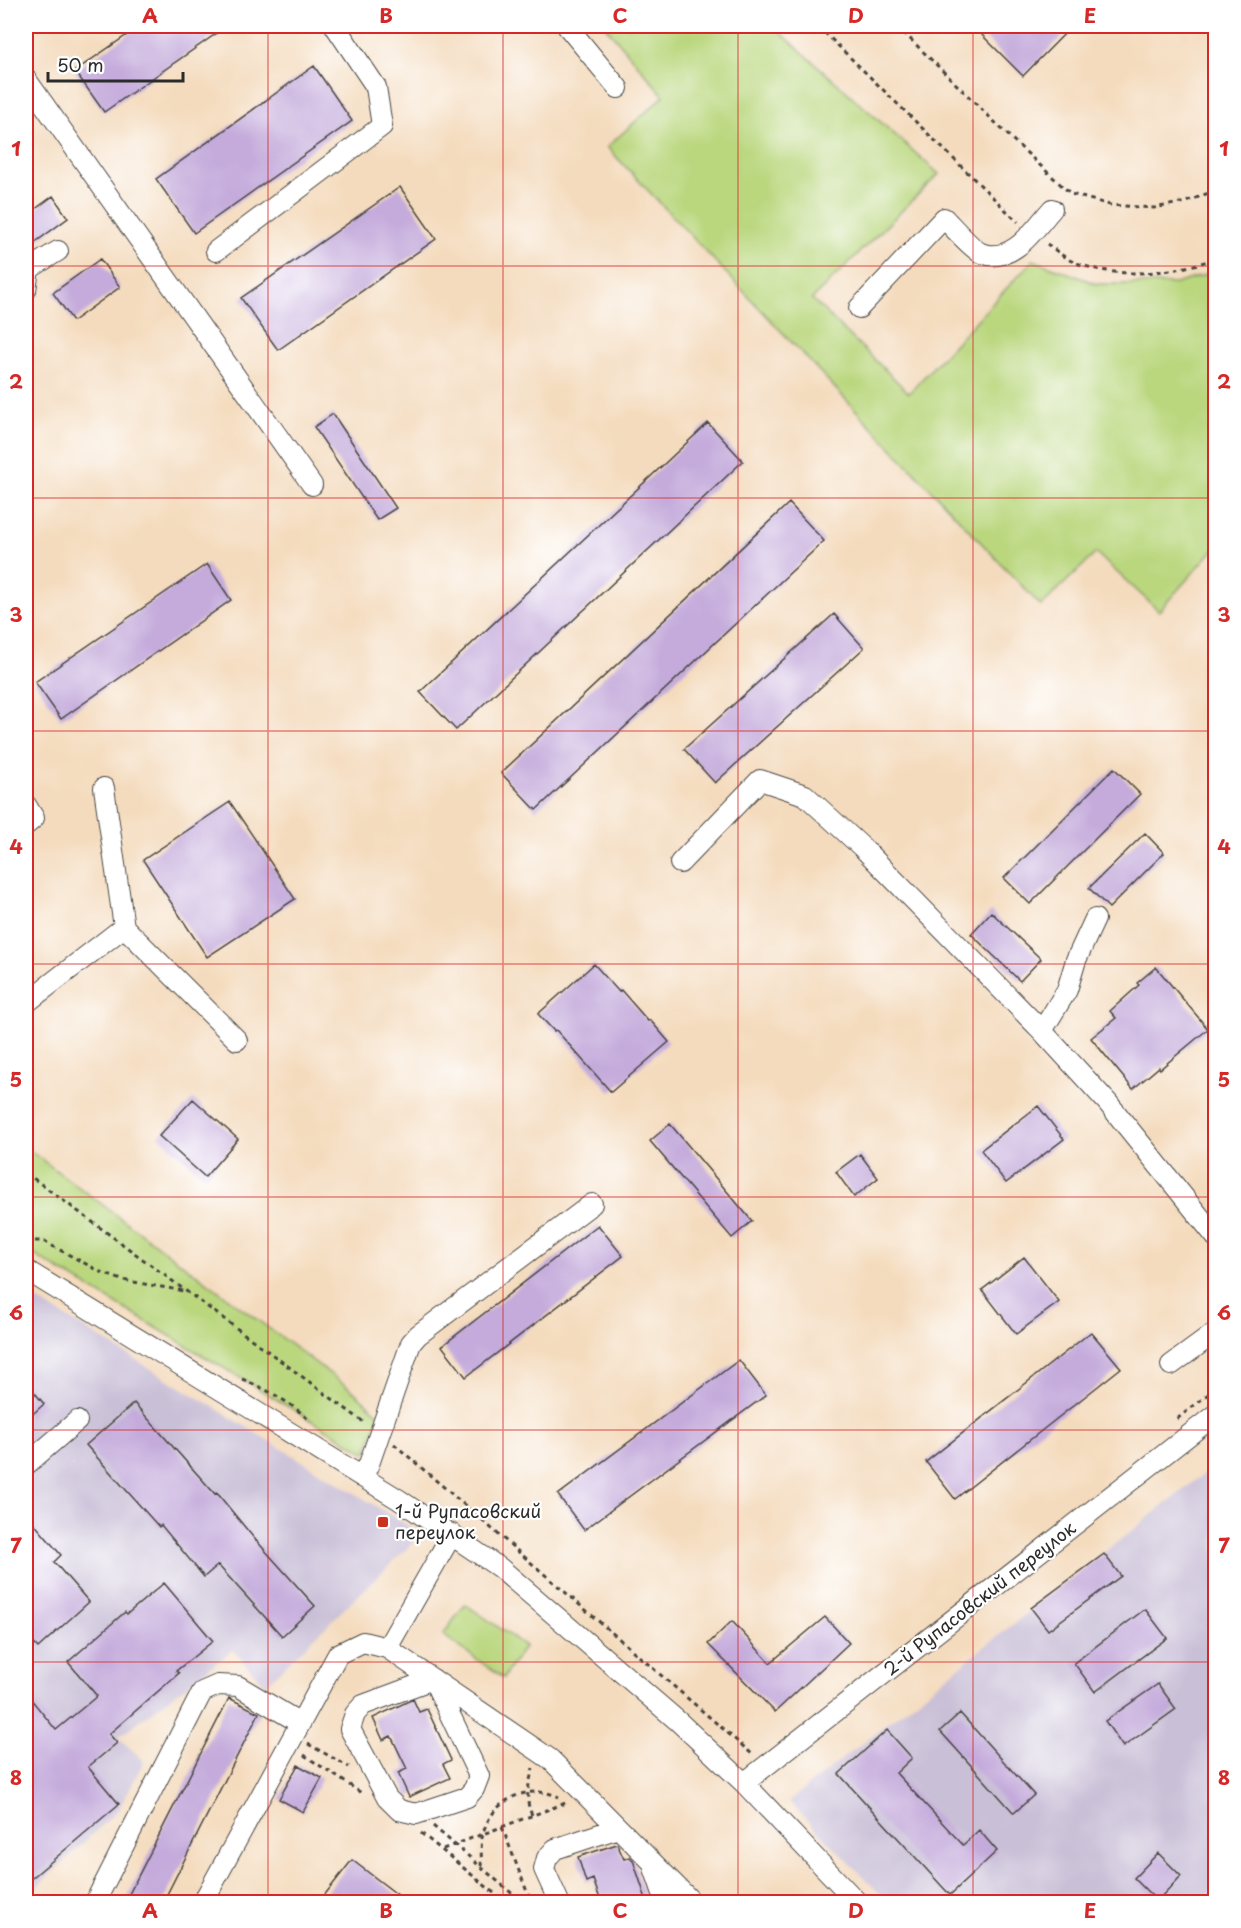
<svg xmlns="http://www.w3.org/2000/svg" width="1241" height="1928" viewBox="0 0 1241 1928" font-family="'Playpen Sans',sans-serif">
	<rect width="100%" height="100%" fill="#fff"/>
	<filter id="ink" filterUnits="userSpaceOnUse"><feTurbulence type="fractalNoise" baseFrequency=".0167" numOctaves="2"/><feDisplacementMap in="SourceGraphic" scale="12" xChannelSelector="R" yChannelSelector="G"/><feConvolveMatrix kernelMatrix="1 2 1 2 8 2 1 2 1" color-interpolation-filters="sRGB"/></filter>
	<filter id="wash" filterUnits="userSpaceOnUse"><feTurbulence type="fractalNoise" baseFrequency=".008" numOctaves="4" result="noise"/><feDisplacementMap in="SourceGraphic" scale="24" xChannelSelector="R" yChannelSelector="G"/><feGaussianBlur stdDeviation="1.35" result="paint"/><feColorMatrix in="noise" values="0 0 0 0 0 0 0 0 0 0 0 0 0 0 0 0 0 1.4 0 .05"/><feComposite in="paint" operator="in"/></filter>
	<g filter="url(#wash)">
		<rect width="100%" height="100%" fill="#f4dbbe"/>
		<path fill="#c9bfd7" d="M26,1293l396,241 -157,151 -32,-35 -115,87 26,24 -25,48 -93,88z
			M1215,1465v437h-327l-99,-101z"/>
		<path fill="#bad77e" stroke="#728154" stroke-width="1.5" d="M605,26h168l166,148 -127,125 97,94 124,-133 64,24h78l40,-12v276l-56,63 -63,-58 -55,53 -434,-459 57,-51z
			M26,1148l326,242 28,25 -14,38 -340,-203z
			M465,1604l60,42 -22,32 -60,-43z"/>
		<g id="blocks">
			<path fill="#c4abdb" d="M140,26h87l-123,86 -29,-41z
				M991,26h81l-49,50 -41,-41z
				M314,66l38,55 -158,112 -38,-54z
				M400,187l36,52 -158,111 -37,-52z
				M53,196l15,22 -42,31v-33z
				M100,259l20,28 -47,34 -20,-28z
				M333,414l63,94 -19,12 -63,-93z
				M708,423l35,38 -287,269 -36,-38z
				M789,503l35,38 -288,269 -35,-37z
				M207,564l24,36 -170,119 -26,-37z
				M834,614l30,34 -149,135 -31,-34z
				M1114,768l26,26 -110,110 -26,-26z
				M230,802l65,97 -88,58 -64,-97z
				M1145,833l19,20 -55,55 -20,-20z
				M991,912l50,47 -21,22 -49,-47z
				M594,964l25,28 2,-2 27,31 2,-1 19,22 -58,50 -55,-62 -2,1 -16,-17z
				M1156,967l52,62 -48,40 -1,-2 -26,22 -42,-51 25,-20 -6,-7 29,-26 -2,-2z
				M193,1099l45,40 -33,38 -46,-41z
				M1038,1106l26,33 -58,44 -25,-33z
				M670,1124l82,97 -20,17 -82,-97z
				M860,1154l18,24 -24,19 -18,-25z
				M598,1225l25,31 -157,121 -24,-31z
				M1024,1257l35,45 -43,32 -34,-44z
				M1091,1332l30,36 -166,131 -29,-37z
				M739,1360l27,35 -182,135 -26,-35z
				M26,1382l18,22 -18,16z
				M134,1403l81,91 2,-1 36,44 62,69 -33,30 -64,-71 -14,12 -43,-52 -2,2 -73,-82z
				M26,1514l35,41 -7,7 35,40 -51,46 -12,-13z
				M1104,1554l17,22 -73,54 -17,-22z
				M164,1583l49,58 -37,30 3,2 -70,61 8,9 -29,24 31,37 -93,79v-190l30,37 41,-34 -29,-34 57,-50 2,2z
				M1145,1609l22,29 -72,54 -21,-29z
				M825,1617l24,26 -74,69 -67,-68 24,-23 38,42z
				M1158,1684l18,25 -53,38 -18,-26z
				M229,1698l30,15 -96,189h-38z
				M413,1699l6,13 8,-3 24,51 -8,4 7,14 -41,19 -11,-24 9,-4 -16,-33 -8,4 -10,-22z
				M960,1713l74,82 -20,18 -74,-82z
				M887,1730l25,28 -16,15 67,72 16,-15 18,21 -47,44 -111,-121z
				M298,1765l24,13 -19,34 -24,-13z
				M617,1844l7,15 6,-2 3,3 14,42h-46l-8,-23 -7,3 -8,-25z
				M1158,1853l23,23 -24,25 -23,-23z
				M352,1860l55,42h-88z"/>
		</g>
	</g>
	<g filter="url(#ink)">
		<use href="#blocks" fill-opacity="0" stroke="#494541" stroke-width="1.5"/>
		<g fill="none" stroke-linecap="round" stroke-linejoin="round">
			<defs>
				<path id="minor" d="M567,26l51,62
					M26,79l286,406
					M216,251l166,-125 -6,-39 -41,-61
					M26,290l3,-21 29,-18
					M859,308l85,-90c7,7 29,32 37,35 32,12 54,-25 71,-44
					M26,805l8,13 -8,7
					M680,863l80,-83 45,15 59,54 178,182 66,72 108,134
					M124,927l113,113
					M26,1003l98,-76 -20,-139
					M1042,1031l25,-41 9,-30 19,-41
					M26,1270l372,229 102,69 179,154 65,61 113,119
					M1171,1365l45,-33
					M26,1465l51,-44
					M362,1477l7,-13 42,-121 7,-8 174,-131
					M387,1648l65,-114
					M433,1679l46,97 -5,13 -7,8 -51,17 -17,-4 -12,-12 -37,-69 5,-15 8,-9z
					M744,1783l472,-369
					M654,1868l12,34
					M95,1902l107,-210 16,-7 20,1 62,37
					M203,1902l135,-248 25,-12 24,6 163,111 142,143
					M559,1902l-15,-33 3,-11 8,-9 63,-21"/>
			</defs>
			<use href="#minor" stroke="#494541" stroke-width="22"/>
			<path stroke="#494541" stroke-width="3" stroke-dasharray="4.5 4.5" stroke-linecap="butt" d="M818,26l200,196
				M897,26l118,116 56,52 39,11 44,3 32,-6 30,-12
				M1047,244c9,6 18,15 27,18 44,18 99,12 142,-4
				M26,1173l339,250
				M26,1241h17l60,32 19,7 62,11
				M242,1379c24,10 49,23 68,42
				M1177,1419l39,-31
				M394,1444l358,310
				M308,1744l41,23
				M304,1755l59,39
				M532,1815c-8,-16 -3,-31 1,-47
				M433,1826l89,76
				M502,1827l29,75
				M421,1833l84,69
				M443,1849l125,-47
				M481,1866c1,-10 -1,-23 2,-33 10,-34 45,-50 76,-36"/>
			<use href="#minor" stroke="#fff" stroke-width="20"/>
		</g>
	</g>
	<path fill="none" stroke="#d62828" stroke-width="1.5" stroke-opacity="0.55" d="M268,26v1876M503,26v1876M738,26v1876M973,26v1876M26,266h1190M26,498h1190M26,731h1190M26,964h1190M26,1197h1190M26,1430h1190M26,1662h1190"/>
	<rect fill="#c8321e" stroke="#fff" stroke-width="2" x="377" y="1516" width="12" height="12" rx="3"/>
	<g text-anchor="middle" stroke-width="4.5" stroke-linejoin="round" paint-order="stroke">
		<g font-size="18" fill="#2b2b2b" stroke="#fff" text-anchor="start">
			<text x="395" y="1518">1-й Рупасовский<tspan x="395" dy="21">переулок</tspan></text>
		</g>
		<g font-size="18" fill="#2b2b2b" stroke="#fff">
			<text transform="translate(980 1599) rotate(-38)" y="6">2-й Рупасовский переулок</text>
		</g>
	</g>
	<rect width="1241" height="1928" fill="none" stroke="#fff" stroke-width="66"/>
	<path d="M48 72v9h135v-9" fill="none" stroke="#2b2b2b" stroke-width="3"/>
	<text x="57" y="72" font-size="18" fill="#2b2b2b" stroke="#ffffff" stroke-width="4.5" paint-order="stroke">50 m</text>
	<rect x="33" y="33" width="1175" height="1862" fill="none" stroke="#d62828" stroke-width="2"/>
	<g font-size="20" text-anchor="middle" font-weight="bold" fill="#d62828">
		<text x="150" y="23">A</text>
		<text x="386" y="23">B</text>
		<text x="620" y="23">C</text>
		<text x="856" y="23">D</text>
		<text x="1090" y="23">E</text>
		<text x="16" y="156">1</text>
		<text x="1224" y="156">1</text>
		<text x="16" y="389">2</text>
		<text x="1224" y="389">2</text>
		<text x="16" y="622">3</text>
		<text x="1224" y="622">3</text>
		<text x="16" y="854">4</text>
		<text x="1224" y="854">4</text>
		<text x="16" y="1087">5</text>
		<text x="1224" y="1087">5</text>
		<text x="16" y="1320">6</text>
		<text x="1224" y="1320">6</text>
		<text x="16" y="1553">7</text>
		<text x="1224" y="1553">7</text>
		<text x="16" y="1785">8</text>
		<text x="1224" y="1785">8</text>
		<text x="150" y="1918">A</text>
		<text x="386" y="1918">B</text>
		<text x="620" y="1918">C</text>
		<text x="856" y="1918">D</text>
		<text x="1090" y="1918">E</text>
	</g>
</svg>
